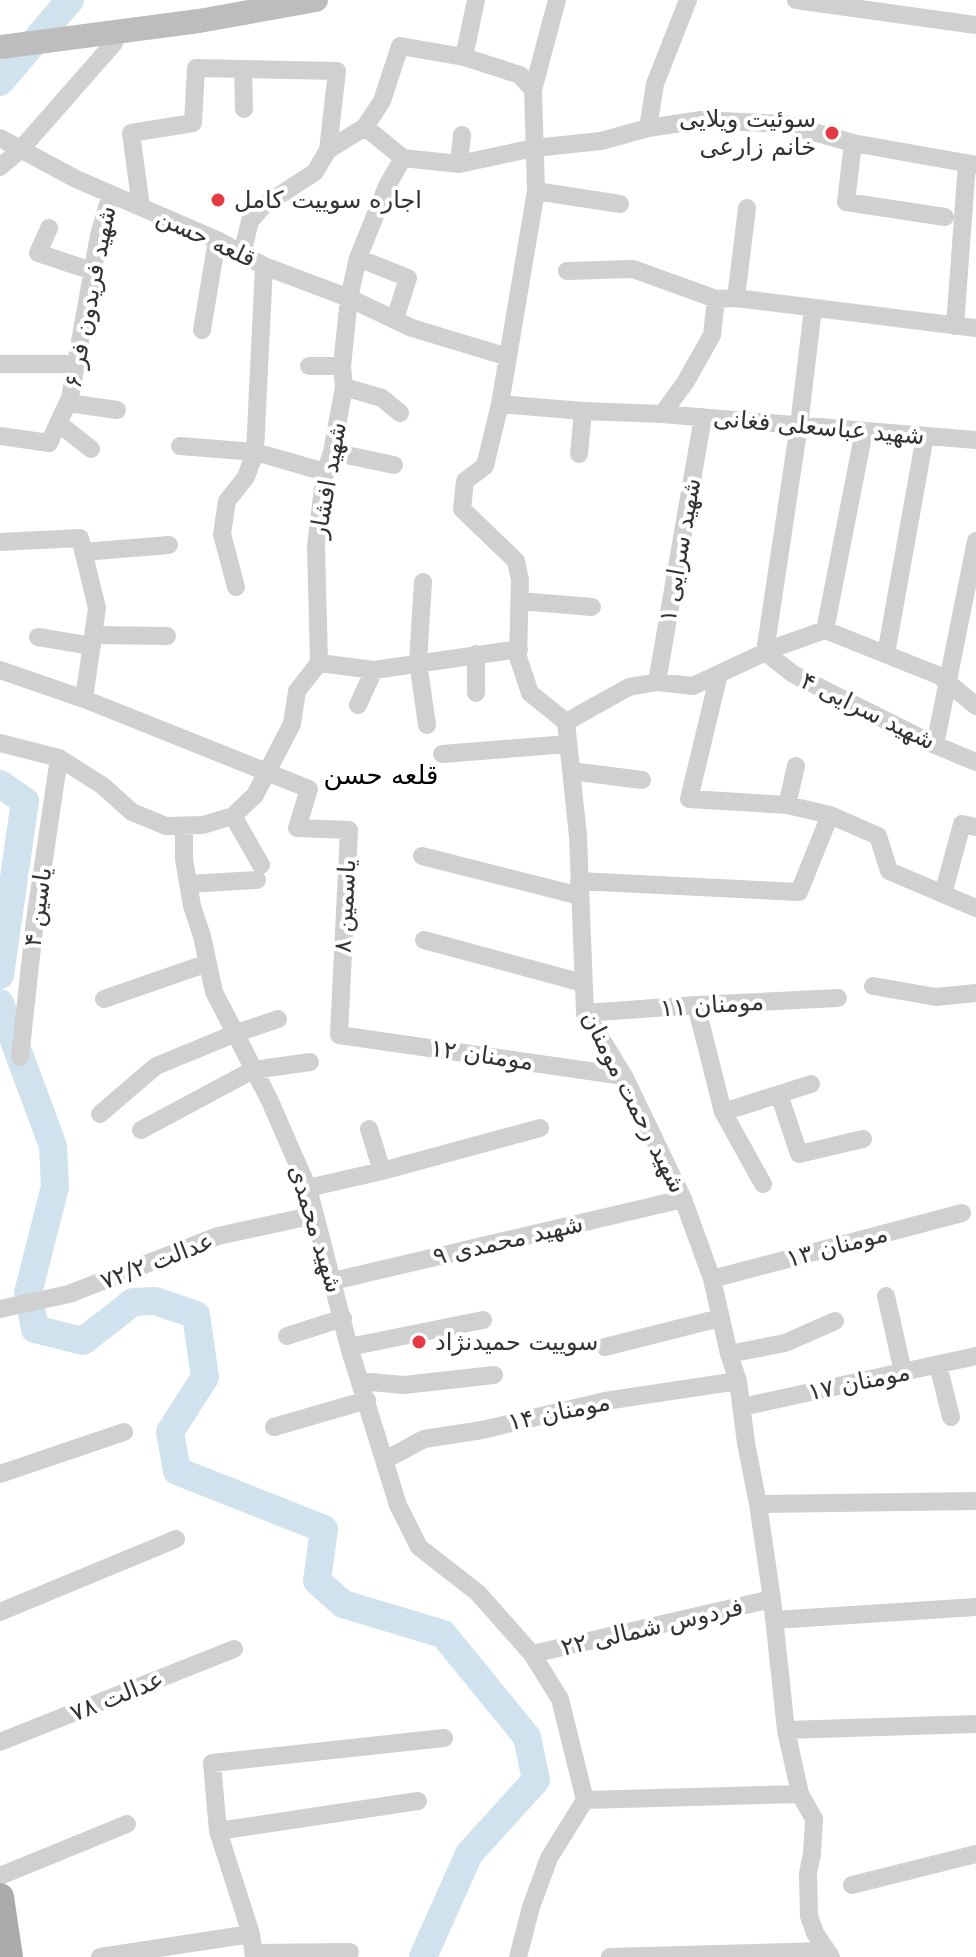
<svg xmlns="http://www.w3.org/2000/svg" width="976" height="1957" viewBox="0 0 976 1957" font-family="'DejaVu Sans','Noto Sans Arabic',sans-serif">
	<rect width="100%" height="100%" fill="#fff"/>
	<g fill="none" stroke-linecap="round" stroke-linejoin="round">
		<path stroke="#cfe2ee" stroke-width="28" d="M0,82l70,-82
			M0,784l25,17 -25,174
			M0,1003l53,143 2,41 -27,106 7,36 48,12 50,-39 22,-1 41,14 9,62 -35,55 7,39 147,58 -7,52 26,23 100,30 84,103 9,43 -67,74 -46,103"/>
		<path stroke="#d0d0d0" stroke-width="18" d="M557,0l-24,90 3,101 -36,213 -15,62 -20,15 -3,28 54,52 4,19 -2,77 12,36 36,29 12,114 7,177 39,63 59,123 29,80 17,75 9,27 8,62 12,61 14,95 14,131 14,64 14,25 -2,35 -4,19 1,43 6,17 16,24
			M796,0l180,25
			M464,57l12,-57
			M243,69l1,40
			M365,127l38,31
			M648,128l7,-44 33,-84
			M0,138l76,41 141,61 47,26 85,32 63,30 96,29
			M853,143l-7,59 99,15
			M328,150l37,-23 17,-26 18,-55 64,11 56,18 13,15
			M403,158l56,6 75,-16 67,-7 47,-13 53,-8 84,4 68,19 123,22
			M459,164l3,-29
			M0,167l21,-18 93,-106
			M536,191l84,13
			M141,207l-10,-74 62,-10 3,-55 141,3 -9,79 -13,22 -52,34 -13,15 -8,33
			M49,228l-11,25 54,18
			M358,258l50,20 -13,41
			M567,271l66,-2 83,30 20,-1 240,30
			M736,298l11,-90
			M813,309l-14,116 -34,227 28,22 142,71 41,17
			M955,326l12,-162
			M202,330l15,-90
			M0,364h76
			M309,366h33
			M344,387l38,11 18,15
			M68,403l49,7
			M500,404l83,7 79,3 314,26
			M662,414l23,-31 27,-48 4,-36
			M58,423l33,26
			M0,436l49,7 21,-45 29,-163 12,-41
			M180,446l75,6 70,20
			M332,452l62,13
			M579,454l4,-43
			M0,542l80,-4 17,70 -13,91
			M83,552l86,-7
			M423,582l-5,80 9,63
			M236,587l-14,-53 5,-33 19,-24 9,-25 9,-186
			M520,601l72,6
			M825,630l39,-199
			M93,635l74,1
			M38,637l54,9
			M886,654l39,-218
			M319,663l-3,-117 9,-74 7,-20 12,-65 -2,-21 7,-68 9,-40 29,-72 16,-28
			M319,663l55,7 145,-21
			M0,670l84,29 225,90 -12,39 52,2 -10,205 285,41
			M719,674l-30,125 98,6 43,10 48,21 11,35 87,37
			M657,682l46,-265
			M476,693v-39
			M358,705l16,-35
			M566,722l63,-35 28,-5 36,4 81,-38 51,-18 115,46 36,30
			M0,743l59,15 44,28 29,26 34,14 37,-1 30,-9 22,-21 37,-71 5,-33 22,-28
			M935,745l41,-204
			M442,754l126,-10
			M571,771l71,9
			M787,805l9,-39
			M233,816l28,49
			M184,826v33l8,47 10,30 12,56 55,107 39,89 41,159 49,158 21,42 59,46 54,61 28,45 25,101 -36,58 -18,49 -13,50
			M422,856l158,40
			M579,881l220,11 31,-77
			M188,884l69,-4
			M943,894l19,-70 14,3
			M424,940l159,43
			M873,986l63,11 40,-4
			M104,999l104,-36
			M696,1005l27,107 40,72
			M585,1013l111,-8 142,-7
			M20,1057l15,-137 24,-162
			M779,1094l20,60 64,-15
			M723,1112l88,-28
			M100,1114l56,-48 78,-32 44,-15
			M369,1129l13,42
			M141,1130l112,-60 57,-8
			M308,1188l74,-17 158,-43
			M712,1279l250,-66
			M333,1281l350,-82
			M886,1296l17,76
			M0,1309l69,-15 149,-58 97,-21
			M287,1336l56,-18
			M349,1347l134,-27
			M605,1347l115,-29
			M729,1354l56,-11 50,-22
			M938,1365l13,52
			M360,1381l44,4 90,-10
			M742,1407l234,-51
			M274,1427l93,-27
			M385,1460l39,-21 58,-9 123,-29 133,-20
			M0,1474l124,-42
			M758,1504l218,-3
			M0,1612l176,-73
			M774,1620l202,-13
			M532,1654l240,-55
			M786,1730l190,-6
			M0,1742l234,-93
			M585,1800l215,-6
			M218,1831l200,-30
			M0,1876l127,-52
			M852,1885l124,-31
			M254,1953l96,-1
			M100,1957l151,-23
			M254,1957l-3,-23 -33,-103 -6,-68 232,-25
			M610,1957l216,-6"/>
		<path stroke="#bdbdbd" stroke-width="24" d="M0,47l199,-26 117,-21"/>
		<path stroke="#ababab" stroke-width="28" d="M0,1897l9,60"/>
	</g>
	<g fill="#e63946" stroke="#fff" stroke-width="3">
		<circle cx="832" cy="133" r="8"/>
		<circle cx="218" cy="200" r="8"/>
		<circle cx="419" cy="1342" r="8"/>
	</g>
	<g text-anchor="middle" stroke-width="8" stroke-linejoin="round" paint-order="stroke">
		<g font-size="24" fill="#333" stroke="#fff" text-anchor="start">
			<text x="816" y="127" text-anchor="end">سوئیت ویلایی<tspan x="816" dy="28">خانم زارعی</tspan></text>
			<text x="234" y="208">اجاره سوییت کامل</text>
			<text x="435" y="1350">سوییت حمیدنژاد</text>
		</g>
		<g font-size="24" fill="#333" stroke="#fff">
			<text transform="translate(206 238) rotate(25)" y="8">قلعه حسن</text>
			<text transform="translate(90 297) rotate(-79)" y="8">شهید فریدون فر ۶</text>
			<text transform="translate(819 427) rotate(5)" y="8">شهید عباسعلی فغانی</text>
			<text transform="translate(328 480) rotate(-80)" y="8">شهید افشار</text>
			<text transform="translate(680 550) rotate(-80)" y="8">شهید سرایی ۱</text>
			<text transform="translate(868 711) rotate(26)" y="8">شهید سرایی ۴</text>
			<text transform="translate(345 906) rotate(-87)" y="8">یاسمین ۸</text>
			<text transform="translate(38 907) rotate(-82)" y="8">یاسین ۴</text>
			<text transform="translate(712 1005) rotate(-4)" y="8">مومنان ۱۱</text>
			<text transform="translate(482 1055) rotate(8)" y="8">مومنان ۱۲</text>
			<text transform="translate(634 1102) rotate(63)" y="8">شهید رحمت مومنان</text>
			<text transform="translate(316 1229) rotate(73)" y="8">شهید محمدی</text>
			<text transform="translate(508 1240) rotate(-13)" y="8">۹ شهید محمدی</text>
			<text transform="translate(837 1246) rotate(-15)" y="8">مومنان ۱۳</text>
			<text transform="translate(157 1261) rotate(-21)" y="8">عدالت ۷۲/۲</text>
			<text transform="translate(859 1382) rotate(-12)" y="8">مومنان ۱۷</text>
			<text transform="translate(559 1412) rotate(-12)" y="8">مومنان ۱۴</text>
			<text transform="translate(652 1627) rotate(-13)" y="8">فردوس شمالی ۲۲</text>
			<text transform="translate(117 1696) rotate(-22)" y="8">۷۸ عدالت</text>
		</g>
		<g font-size="26" fill="#000" stroke="#fff">
			<text x="381" y="784">قلعه حسن</text>
		</g>
	</g>
</svg>
